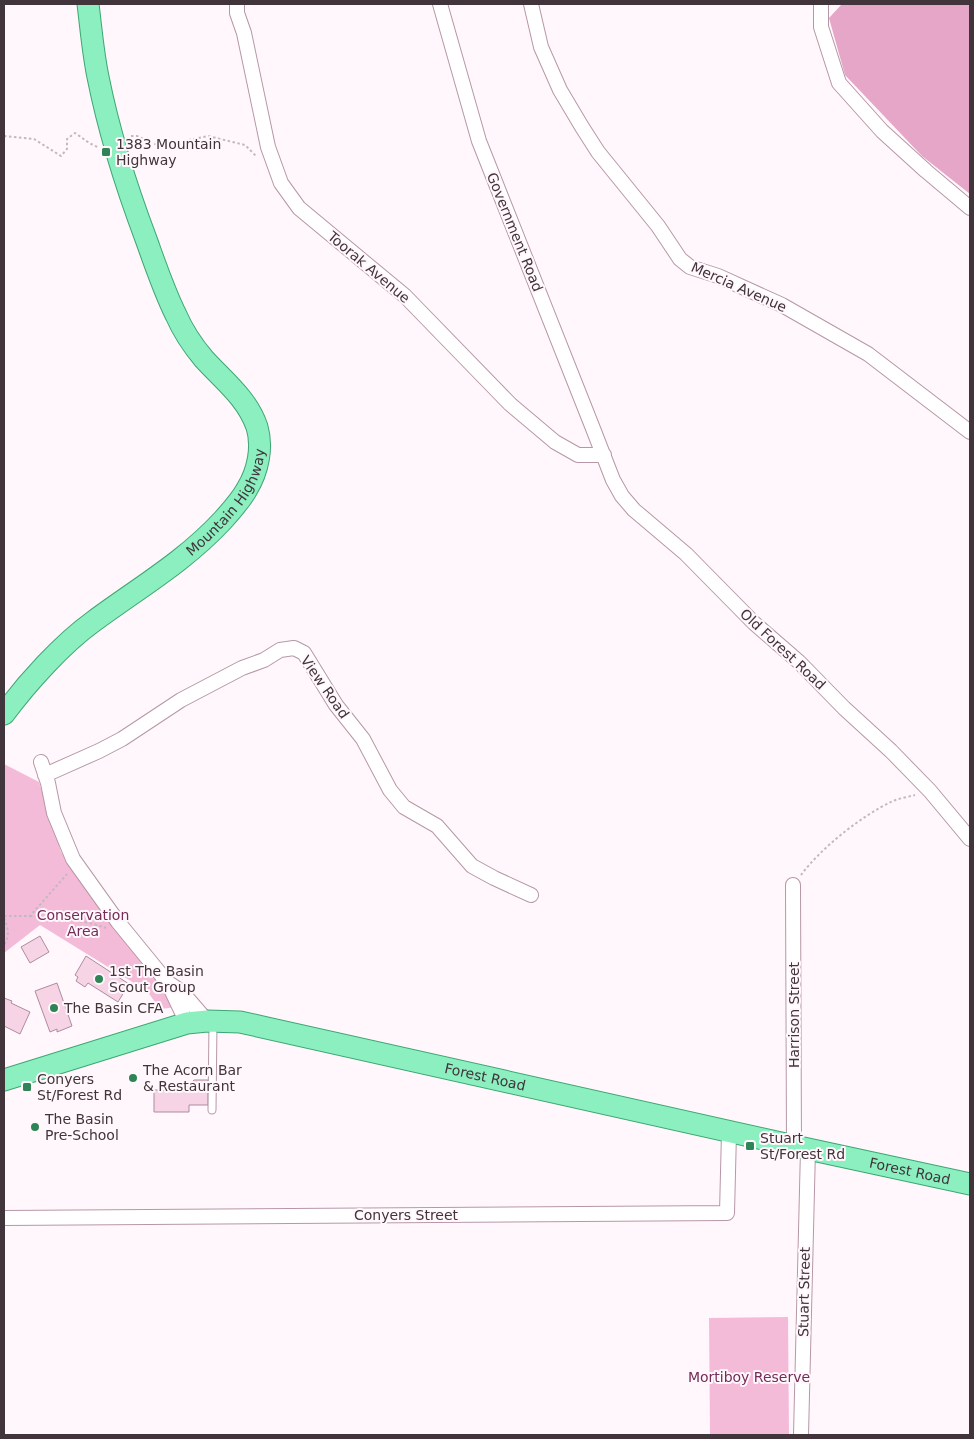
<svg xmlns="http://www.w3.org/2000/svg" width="974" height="1439" viewBox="0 0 974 1439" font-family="'DejaVu Sans',sans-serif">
	<rect width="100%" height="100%" fill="#fff7fb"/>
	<path fill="#f4bbd9" d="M4,764l35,18 22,70 26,37 65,80 25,38 -17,2 -13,-18 -107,-66 -36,28z
		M788,1317l1,118h-79l-1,-117z"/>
	<path fill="#e5a6c8" d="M842,4h128v190l-48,-38 -77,-81 -16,-57z"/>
	<path fill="#f6d3e5" stroke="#ad8d9e" d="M40,936l9,16 -19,11 -9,-16z
		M86,956l43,28 -11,18 -30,-19 -3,4 -9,-6 2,-4 -3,-2z
		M57,983l15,43 -15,6v-3l-7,3 -15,-41z
		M4,998l8,3 -1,2 19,9 -10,22 -16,-8z
		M194,1080h14v25h-19v7h-35v-22h34v-4z"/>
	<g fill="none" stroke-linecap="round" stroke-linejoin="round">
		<defs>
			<path id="service" d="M212,1110l1,-87"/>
			<path id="minor" d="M237,4v9l7,20 24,114 13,36 18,25 106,88 105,108 45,38 23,13h26
				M440,4l39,137 113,285 21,54 9,16 12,14 52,44 68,69 45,39 45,46 47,43 39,40 40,48
				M531,4l10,43 19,43 22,37 16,25 60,74 22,33 10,8 28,9 64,29 86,49 102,78
				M821,4v23l18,56 43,48 44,40 44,37
				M41,762l7,21 6,30 19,46 45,63 49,60 15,10 25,29
				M45,775l54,-24 23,-12 59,-39 61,-32 22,-8 16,-10 14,-2 10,5 32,52 27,34 27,51 14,17 33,19 35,40 22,12 37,17
				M793,885l1,260
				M168,983l19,40
				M4,1218l723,-5 2,-81
				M801,1435l7,-286"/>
			<g id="primary">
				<path id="s1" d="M4,714c23,-31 58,-70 90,-93 46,-34 90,-59 129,-101 9,-10 18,-20 24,-31 11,-18 16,-42 10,-62 -10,-29 -33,-46 -53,-68 -11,-13 -21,-28 -28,-44 -12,-24 -21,-51 -30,-76 -20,-53 -37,-107 -48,-162 -5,-24 -7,-49 -10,-73"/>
				<path id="s2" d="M4,1080l183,-57 20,-2 33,1 568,127 162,35"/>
			</g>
		</defs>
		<use href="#service" stroke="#b797a7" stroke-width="9"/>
		<use href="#minor" stroke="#b797a7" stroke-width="16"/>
		<use href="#primary" stroke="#3ea675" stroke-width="23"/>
		<path stroke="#c2b9be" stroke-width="2" stroke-dasharray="2.5 2.5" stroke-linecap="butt" d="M4,136l30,3 27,17 6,-7v-10l8,-6c8,5 14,11 23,14
			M131,136h6l17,8 11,1 43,-9 37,9 12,12
			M801,875c20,-27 60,-59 92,-74 7,-3 15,-4 22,-6
			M4,916h26l37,-42
			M30,916c24,3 53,3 76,12
			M4,918c4,10 6,17 0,27"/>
		<use href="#service" stroke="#fff" stroke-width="7"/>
		<use href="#minor" stroke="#fff" stroke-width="14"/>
		<use href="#primary" stroke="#8befbf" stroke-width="21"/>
	</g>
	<g fill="#2e8457" stroke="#fff7fb" stroke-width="2">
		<rect x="101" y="147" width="10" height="10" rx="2.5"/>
		<circle cx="99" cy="979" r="5"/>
		<circle cx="54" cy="1008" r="5"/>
		<circle cx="133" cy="1078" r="5"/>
		<rect x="22" y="1082" width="10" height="10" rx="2.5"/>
		<circle cx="35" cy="1127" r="5"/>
		<rect x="745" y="1141" width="10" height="10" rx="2.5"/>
	</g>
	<g text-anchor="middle" stroke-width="4" stroke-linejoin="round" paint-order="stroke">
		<g font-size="14" fill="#41343b" stroke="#fff7fb" text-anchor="start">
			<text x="116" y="149">1383 Mountain<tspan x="116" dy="16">Highway</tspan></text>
			<text x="109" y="976">1st The Basin<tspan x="109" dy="16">Scout Group</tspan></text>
			<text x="64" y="1013">The Basin CFA</text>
			<text x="143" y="1075">The Acorn Bar<tspan x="143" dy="16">&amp; Restaurant</tspan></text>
			<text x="37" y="1084">Conyers<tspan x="37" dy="16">St/Forest Rd</tspan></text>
			<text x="45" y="1124">The Basin<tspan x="45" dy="16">Pre-School</tspan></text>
			<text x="760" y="1143">Stuart<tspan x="760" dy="16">St/Forest Rd</tspan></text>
		</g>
		<g font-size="14" fill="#41343b" stroke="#fff7fb">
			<text transform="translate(515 232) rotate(68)" y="5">Government Road</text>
			<text transform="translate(369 267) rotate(40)" y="5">Toorak Avenue</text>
			<text transform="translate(739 287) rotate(24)" y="5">Mercia Avenue</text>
			<text dy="5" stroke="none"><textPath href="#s1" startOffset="311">Mountain Highway</textPath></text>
			<text transform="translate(783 649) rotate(43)" y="5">Old Forest Road</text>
			<text transform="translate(325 687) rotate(55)" y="5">View Road</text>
			<text transform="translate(794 1015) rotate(-90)" y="5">Harrison Street</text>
			<text dy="5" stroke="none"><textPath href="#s2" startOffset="496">Forest Road</textPath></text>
			<text dy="5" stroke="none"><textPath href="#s2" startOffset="931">Forest Road</textPath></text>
			<text x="406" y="1220">Conyers Street</text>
			<text transform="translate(804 1292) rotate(-89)" y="5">Stuart Street</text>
		</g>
		<g font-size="14" fill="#742b58" stroke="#fff7fb">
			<text x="83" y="920">Conservation<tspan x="83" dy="16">Area</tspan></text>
			<text x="749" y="1382">Mortiboy Reserve</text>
		</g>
	</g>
	<rect width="974" height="1439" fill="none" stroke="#41343b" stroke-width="10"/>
</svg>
